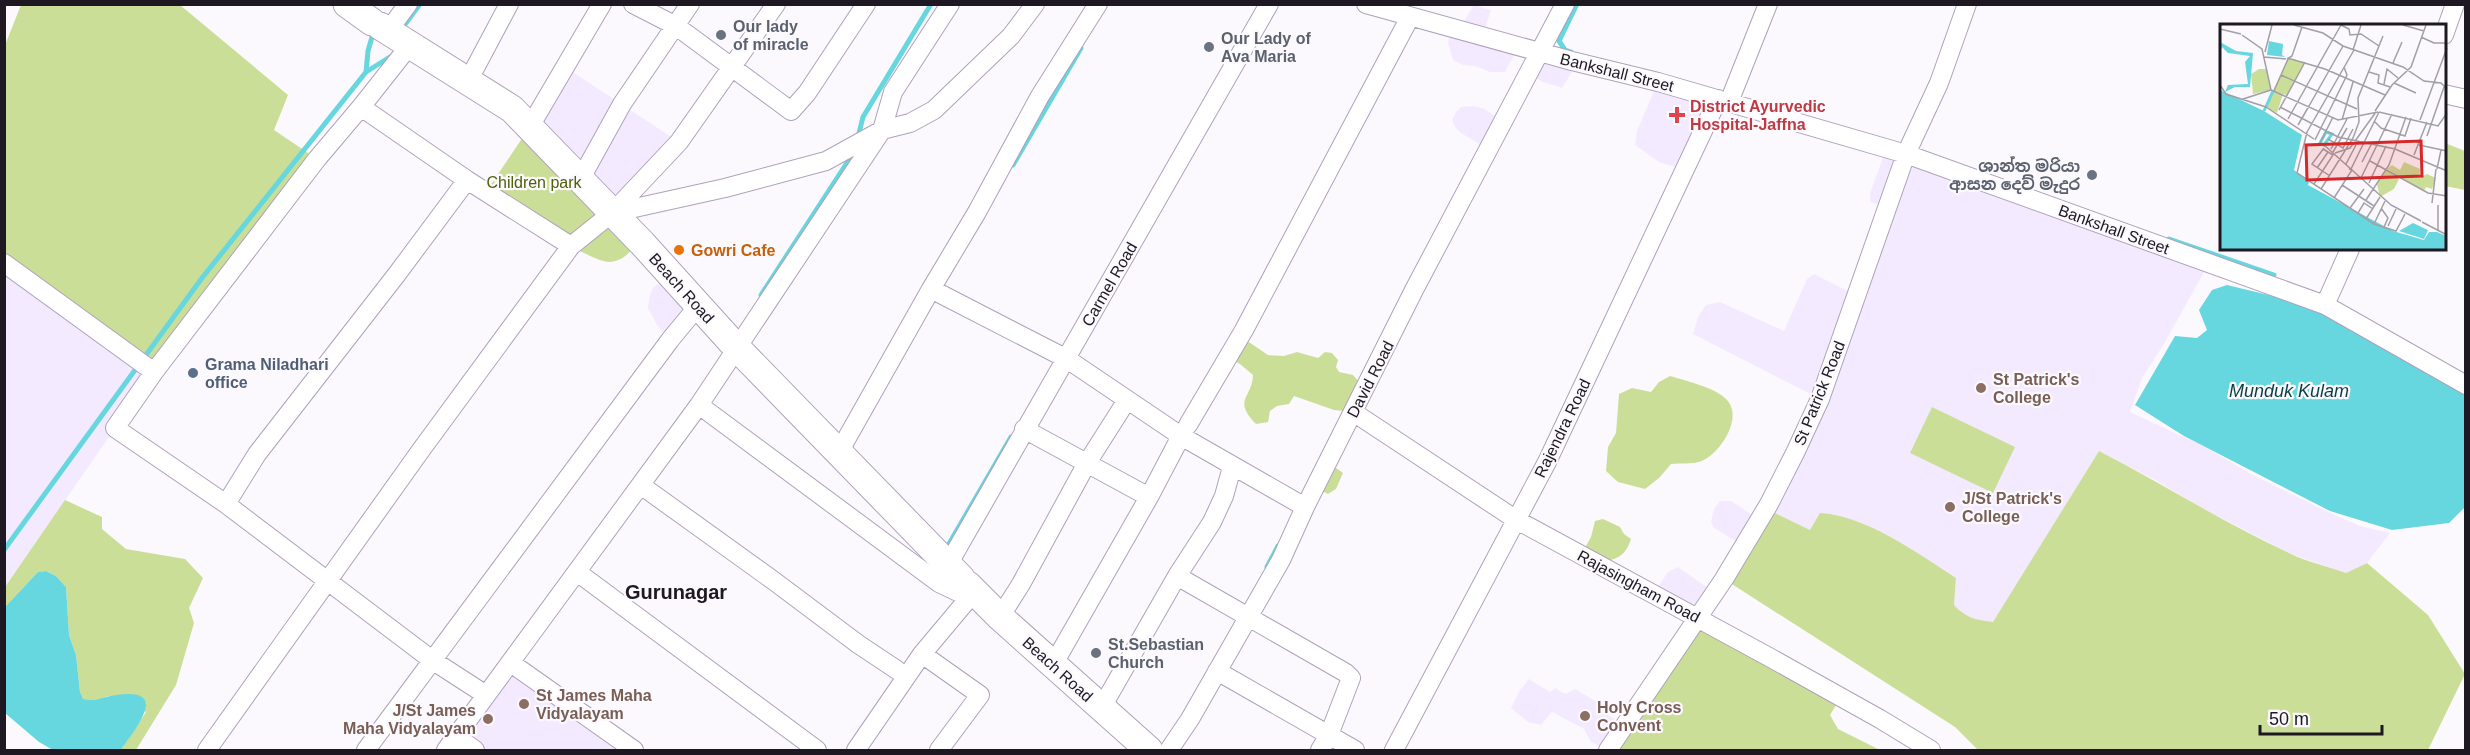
<svg xmlns="http://www.w3.org/2000/svg" width="2470" height="755" viewBox="0 0 2470 755" font-family="Helvetica,'Noto Sans Sinhala',sans-serif">
	<rect width="100%" height="100%" fill="#fbf9fe"/>
	<path fill="#f4eaff" d="M1474,5l17,5 -7,22 -21,-9z
		M1451,28l68,18 -14,26h-15l-15,-6 -12,-1 -10,-5 -5,-17z
		M1540,51l32,10v11l-10,16 -19,-6 -15,-8z
		M565,67l114,75 -67,71 -77,-95z
		M1658,82l60,17 -33,71 -26,-8 -24,-17 2,-14z
		M1474,106l11,3 18,13 -15,27 -27,-16 -6,-6 -3,-7 4,-8 5,-5z
		M1885,152l324,111 -45,81 -22,34 -12,34 73,34 50,29 75,37 32,14 30,7 -23,30 -21,10 -55,-19 -91,-47 -43,-26 -58,-30 -106,172 -20,-3 -10,-5 -9,-10 2,-27 -67,-40 -79,-7 -37,-19 47,-113 -127,-65 5,-17 8,-12 14,-3 64,29 23,-52 7,-5 42,21 24,-90 -10,-3v-9z
		M5,263l149,109 -149,215z
		M670,274l28,32 -28,34 -13,-15 -9,-17 1,-10 4,-10z
		M1720,501h11l29,19 -17,26 -30,-19 -2,-6 3,-12z
		M1678,567l37,26 -17,25 -45,-24 15,-22z
		M511,663l123,87h-159l-19,-14z
		M1529,679l21,13 5,-4 10,6 10,-5 27,16 -2,4 25,18 -18,23 -16,-8 -7,-13 -32,-17 -11,13 -13,-3 -17,-14 9,-18z"/>
	<path fill="#cbde97" d="M21,5h159l108,90 -14,35 43,29 -163,213 -149,-109v-218z
		M529,128l104,121c-6,6 -13,13 -24,13 -23,-1 -100,-56 -123,-70z
		M2445,143l20,8v39l-20,-4z
		M1240,336l28,19 16,1 13,-4 21,6 7,-6 7,1 6,7 -2,7 3,5 14,3 12,14 -12,23 -19,-2 -40,-14 -5,8 -12,2 -7,5 -2,11 -12,2c-24,-25 -4,-25 -3,-49l-13,-11 -13,-6z
		M1670,376c14,4 46,12 56,23 19,18 -7,57 -27,63 -8,2 -19,1 -28,2l-12,14 -14,11 -27,-7 -12,-11 2,-24 8,-14 3,-39 13,-6 19,4 8,-10z
		M1932,407l83,40 -22,46 -83,-40z
		M2099,451c64,33 125,72 190,102 18,9 38,13 57,20l21,-10 61,52 37,59 -37,76h-450l-23,-23 -231,-148 49,-67 37,18 10,-17c45,2 99,41 136,65l-2,27c12,13 22,15 39,17z
		M1332,465l11,8 -7,16 -8,5 -6,-3z
		M65,500l37,17v12l24,20 59,10 18,19 -14,30 5,15 -18,62 -40,65h-15l25,-38 -38,-16 -13,6 -12,-2 -3,-8 -4,-37 -7,-20 -3,-48 -10,-11 -10,-5 -8,1 -33,35v-20z
		M1603,519l17,8 4,7 7,5c-4,12 -8,17 -20,21l-4,9 -26,-14 10,-18 4,-16z
		M1698,618l143,79 -11,18 8,14 42,21h-272z"/>
	<path fill="#66d6df" d="M2227,285l95,23 143,84v115l-16,16 -57,7 -62,-19 -146,-75 -49,-31 40,-69 22,2 10,-8 -8,-20 13,-20z
		M46,571l10,5 10,11 3,48 7,20 4,37 3,7c12,3 17,-1 28,-3 60,-11 28,28 10,54h-68l-14,-8 -34,-29v-106l33,-35z"/>
	<g fill="none" stroke-linecap="round" stroke-linejoin="round">
		<path stroke="#66d6df" stroke-width="5" d="M400,31l20,-27
			M1571,52l-6,-2 -6,-9 18,-37
			M366,72l2,-21 6,-21
			M858,137l5,-20 68,-113
			M1013,165l68,-117
			M2169,239l105,36
			M761,295l93,-143
			M946,549l65,-112
			M4,550l198,-272 164,-206 27,-17
			M1267,567l11,-21"/>
		<defs>
			<path id="minor" d="M633,4l43,22 115,85 16,-18 59,-89
				M1366,4l206,57 86,21 248,72 419,151 141,80
				M388,31l20,-27
				M2444,35l11,-31
				M410,45l-49,62 -44,52 -163,213 -39,56 111,76 206,156 54,35
				M475,68l34,-64
				M2444,94l22,5
				M1729,102l39,-98
				M535,118l67,-114
				M580,180l42,-76 68,-100
				M612,213l113,-25 101,-27 56,-31 28,-7 24,-13 77,-74 24,-32
				M571,246l41,-33 67,-71 97,-138
				M4,263l150,109
				M931,289l136,70 114,77 124,71
				M2325,305l25,-56
				M699,405l240,178 19,9h16
				M1353,412l162,107 254,138 111,62 51,31
				M1188,425l56,-95 166,-313
				M1024,429l125,68
				M839,452l92,-163 46,-77 63,-116 58,-92
				M642,486l132,95 84,63 39,26
				M226,504l31,-50 140,-180 70,-94
				M949,563l320,-559
				M577,572l240,178
				M1177,576l169,97 5,5 -22,57 -9,15
				M1000,617l21,-33 66,-121 40,-63
				M922,654l58,41 -41,55
				M511,663l123,87
				M1053,665l96,-168 32,-61
				M1217,671l138,79
				M1102,707l75,-131 35,-54 12,-26 8,-29
				M456,736l19,14
				M207,750l214,-300 150,-204 -104,-66 -106,-73
				M366,750l304,-410 28,-34
				M446,750l253,-345 183,-275 11,-38 57,-88
				M856,750l66,-96 52,-62
				M1169,750l21,-31 91,-159 24,-53 109,-217 151,-286
				M1394,750l153,-288 171,-363
				M1608,750l116,-171 45,-75 26,-51 25,-54 86,-245 33,-71 28,-79"/>
			<path id="secondary" d="M347,4l25,18
				M380,26l132,83 130,134 94,104 225,231
				M968,585l32,32 149,133"/>
		</defs>
		<use href="#minor" stroke="#aea2bb" stroke-width="20"/>
		<use href="#secondary" stroke="#aea2bb" stroke-width="29"/>
		<use href="#minor" stroke="#fff" stroke-width="18"/>
		<use href="#secondary" stroke="#fff" stroke-width="27"/>
	</g>
	<g fill="#6b7280" stroke="#fbf9fe" stroke-width="2">
		<circle cx="721" cy="35" r="6"/>
		<circle cx="1209" cy="47" r="6"/>
		<circle cx="2092" cy="175" r="6"/>
		<circle cx="1096" cy="653" r="6"/>
	</g>
	<path fill="#e0444e" stroke="#fbf9fe" stroke-width="2" d="M1674 106h6v6h6v6h-6v6h-6v-6h-6v-6h6z"/>
	<circle fill="#e8710a" stroke="#fbf9fe" stroke-width="2" cx="679" cy="250" r="6"/>
	<circle fill="#5c6f8a" stroke="#fbf9fe" stroke-width="2" cx="193" cy="373" r="6"/>
	<g fill="#8d6e63" stroke="#fbf9fe" stroke-width="2">
		<circle cx="1981" cy="388" r="6"/>
		<circle cx="1950" cy="507" r="6"/>
		<circle cx="524" cy="704" r="6"/>
		<circle cx="1585" cy="716" r="6"/>
		<circle cx="488" cy="719" r="6"/>
	</g>
	<g text-anchor="middle" stroke-width="4.5" stroke-linejoin="round" paint-order="stroke">
		<g font-size="16" font-weight="bold" fill="#5b616d" stroke="#fbf9fe" text-anchor="start">
			<text x="733" y="32">Our lady<tspan x="733" dy="18">of miracle</tspan></text>
			<text x="1221" y="44">Our Lady of<tspan x="1221" dy="18">Ava Maria</tspan></text>
			<text x="2080" y="172" text-anchor="end">ශාන්ත මරියා<tspan x="2080" dy="18">ආසන දෙව් මැදුර</tspan></text>
			<text x="1108" y="650">St.Sebastian<tspan x="1108" dy="18">Church</tspan></text>
		</g>
		<g font-size="16" fill="#1d1821" stroke="#fbf9fe">
			<text transform="translate(1617 72) rotate(14)" y="6">Bankshall Street</text>
			<text transform="translate(2114 229) rotate(20)" y="6">Bankshall Street</text>
			<text transform="translate(1109 284) rotate(-60)" y="6">Carmel Road</text>
			<text transform="translate(682 288) rotate(48)" y="6">Beach Road</text>
			<text transform="translate(1370 379) rotate(-63)" y="6">David Road</text>
			<text transform="translate(1819 393) rotate(-68)" y="6">St Patrick Road</text>
			<text transform="translate(1562 428) rotate(-64)" y="6">Rajendra Road</text>
			<text transform="translate(1639 586) rotate(28)" y="6">Rajasingham Road</text>
			<text transform="translate(1058 669) rotate(42)" y="6">Beach Road</text>
		</g>
		<g font-size="16" font-weight="bold" fill="#be3a42" stroke="#fbf9fe" text-anchor="start">
			<text x="1690" y="112">District Ayurvedic<tspan x="1690" dy="18">Hospital-Jaffna</tspan></text>
		</g>
		<g font-size="16" fill="#506006" stroke="#fbf9fe">
			<text x="534" y="188">Children park</text>
		</g>
		<g font-size="16" font-weight="bold" fill="#c56008" stroke="#fbf9fe" text-anchor="start">
			<text x="691" y="256">Gowri Cafe</text>
		</g>
		<g font-size="16" font-weight="bold" fill="#4e5e75" stroke="#fbf9fe" text-anchor="start">
			<text x="205" y="370">Grama Niladhari<tspan x="205" dy="18">office</tspan></text>
		</g>
		<g font-size="16" font-weight="bold" fill="#785e54" stroke="#fbf9fe" text-anchor="start">
			<text x="1993" y="385">St Patrick's<tspan x="1993" dy="18">College</tspan></text>
			<text x="1962" y="504">J/St Patrick's<tspan x="1962" dy="18">College</tspan></text>
			<text x="536" y="701">St James Maha<tspan x="536" dy="18">Vidyalayam</tspan></text>
			<text x="1597" y="713">Holy Cross<tspan x="1597" dy="18">Convent</tspan></text>
			<text x="476" y="716" text-anchor="end">J/St James<tspan x="476" dy="18">Maha Vidyalayam</tspan></text>
		</g>
		<g font-size="18" font-style="italic" fill="#093f43" stroke="#fbf9fe">
			<text x="2289" y="397">Munduk Kulam</text>
		</g>
		<g font-size="20" font-weight="bold" fill="#1d1821" stroke="#fbf9fe">
			<text x="676" y="599">Gurunagar</text>
		</g>
	</g>
	<g transform="translate(2220 24)">
		<rect width="226" height="226" fill="#fbf9fe"/>
		<path d="M68,35l17,3 -18,33 -4,-1 -6,19 -12,-6zM39,45h8l4,21 -18,4 -2,-20zM184,138l16,7 -1,9 8,-4 9,4 -4,11 -6,-2 -2,4 -37,-22 5,-4 8,5zM166,146l13,9 -5,10 -14,8 -3,-13z" fill="#cbde97"/>
		<path d="M49,17l14,3 -1,11 3,2 -18,-2zM0,18l16,9 17,2 -3,34h-15l-10,5 3,-7 20,-1 -3,-22 5,-6 -22,-3 -6,-6 -2,5zM0,66l44,21 38,24 -8,35 15,12 -1,3 85,46 31,9 5,-8h8l9,4v14h-226zM193,199l15,7 -4,9 -25,-8z" fill="#66d6df"/>
		<path fill="none" stroke="#66d6df" stroke-width="3" d="M44,87l9,-20M106,108l6,2 -8,11 -4,-2z"/>
		<path fill="none" stroke="#a29fa6" stroke-width="1.5" d="M74,1l29,8 20,13 60,21 21,14 17,2 6,6M121,1l8,4 1,6 11,-1 18,12M183,1l21,6M0,5l21,5M22,11l20,14 9,41 67,30 40,-8M201,13l13,6h13M133,26l8,-25M45,28l7,-27M44,33l22,2M67,35l5,-3 10,-29M173,39l9,-21M149,48l10,3 -1,8 12,4M61,51l76,34M174,59l22,10M164,60l3,-15 11,9M0,61l6,9 40,13M54,67l14,-32h3l34,10 60,26M23,75l28,-9M89,82l34,-60M46,83l48,32M60,83l58,30 57,12 52,22M59,86l26,-48M155,87l17,-26 19,-18 15,-42M159,88l59,14 9,-13M68,95l53,-94M122,96l11,-38M200,96l27,-72M154,97l7,7 24,8 6,-18M78,101l11,-19M87,108l47,-82M87,108l-10,41 77,51 22,7 9,-17M207,112l17,-49M108,115l15,9 10,-19M95,116l32,-65 -3,-8M100,119l13,-26M104,121l28,25M199,121l28,6M104,124l-12,16 18,12M111,125l16,-30M113,128l14,-24M115,129l15,-5 26,-36M194,131l13,-33M150,137l58,32 19,3M142,138l10,-19M126,140l10,-19M97,144l11,-16M131,145l28,-57M217,145l4,-19M132,146l39,35 30,16M141,154l31,-64M149,159l17,-37M94,160l19,-29 -10,-6M122,161l32,21M101,165l32,-51 6,-16 -1,-24 25,-62M114,174l18,-28 -3,-1M146,176l23,-35 17,-48M212,179l4,-34M218,181v25M130,184l14,-19M161,184l7,10 -4,9M138,189l6,-10 9,6M146,195l14,-22M202,198l25,13M154,200l11,-23M168,202l8,-17"/>
		<path fill="#d62828" fill-opacity="0.15" stroke="#d62828" stroke-width="3" d="M201,117l1,35 -115,4 -1,-35z"/>
		<rect width="226" height="226" fill="none" stroke="#1d1821" stroke-width="3"/>
	</g>
	<rect width="2470" height="755" fill="none" stroke="#1d1821" stroke-width="12"/>
	<path d="M2260 725v9h122v-9" fill="none" stroke="#1d1821" stroke-width="3"/>
	<text x="2269" y="725" font-size="18" fill="#1d1821" stroke="#fbf9fe" stroke-width="4.5" paint-order="stroke">50 m</text>
</svg>
